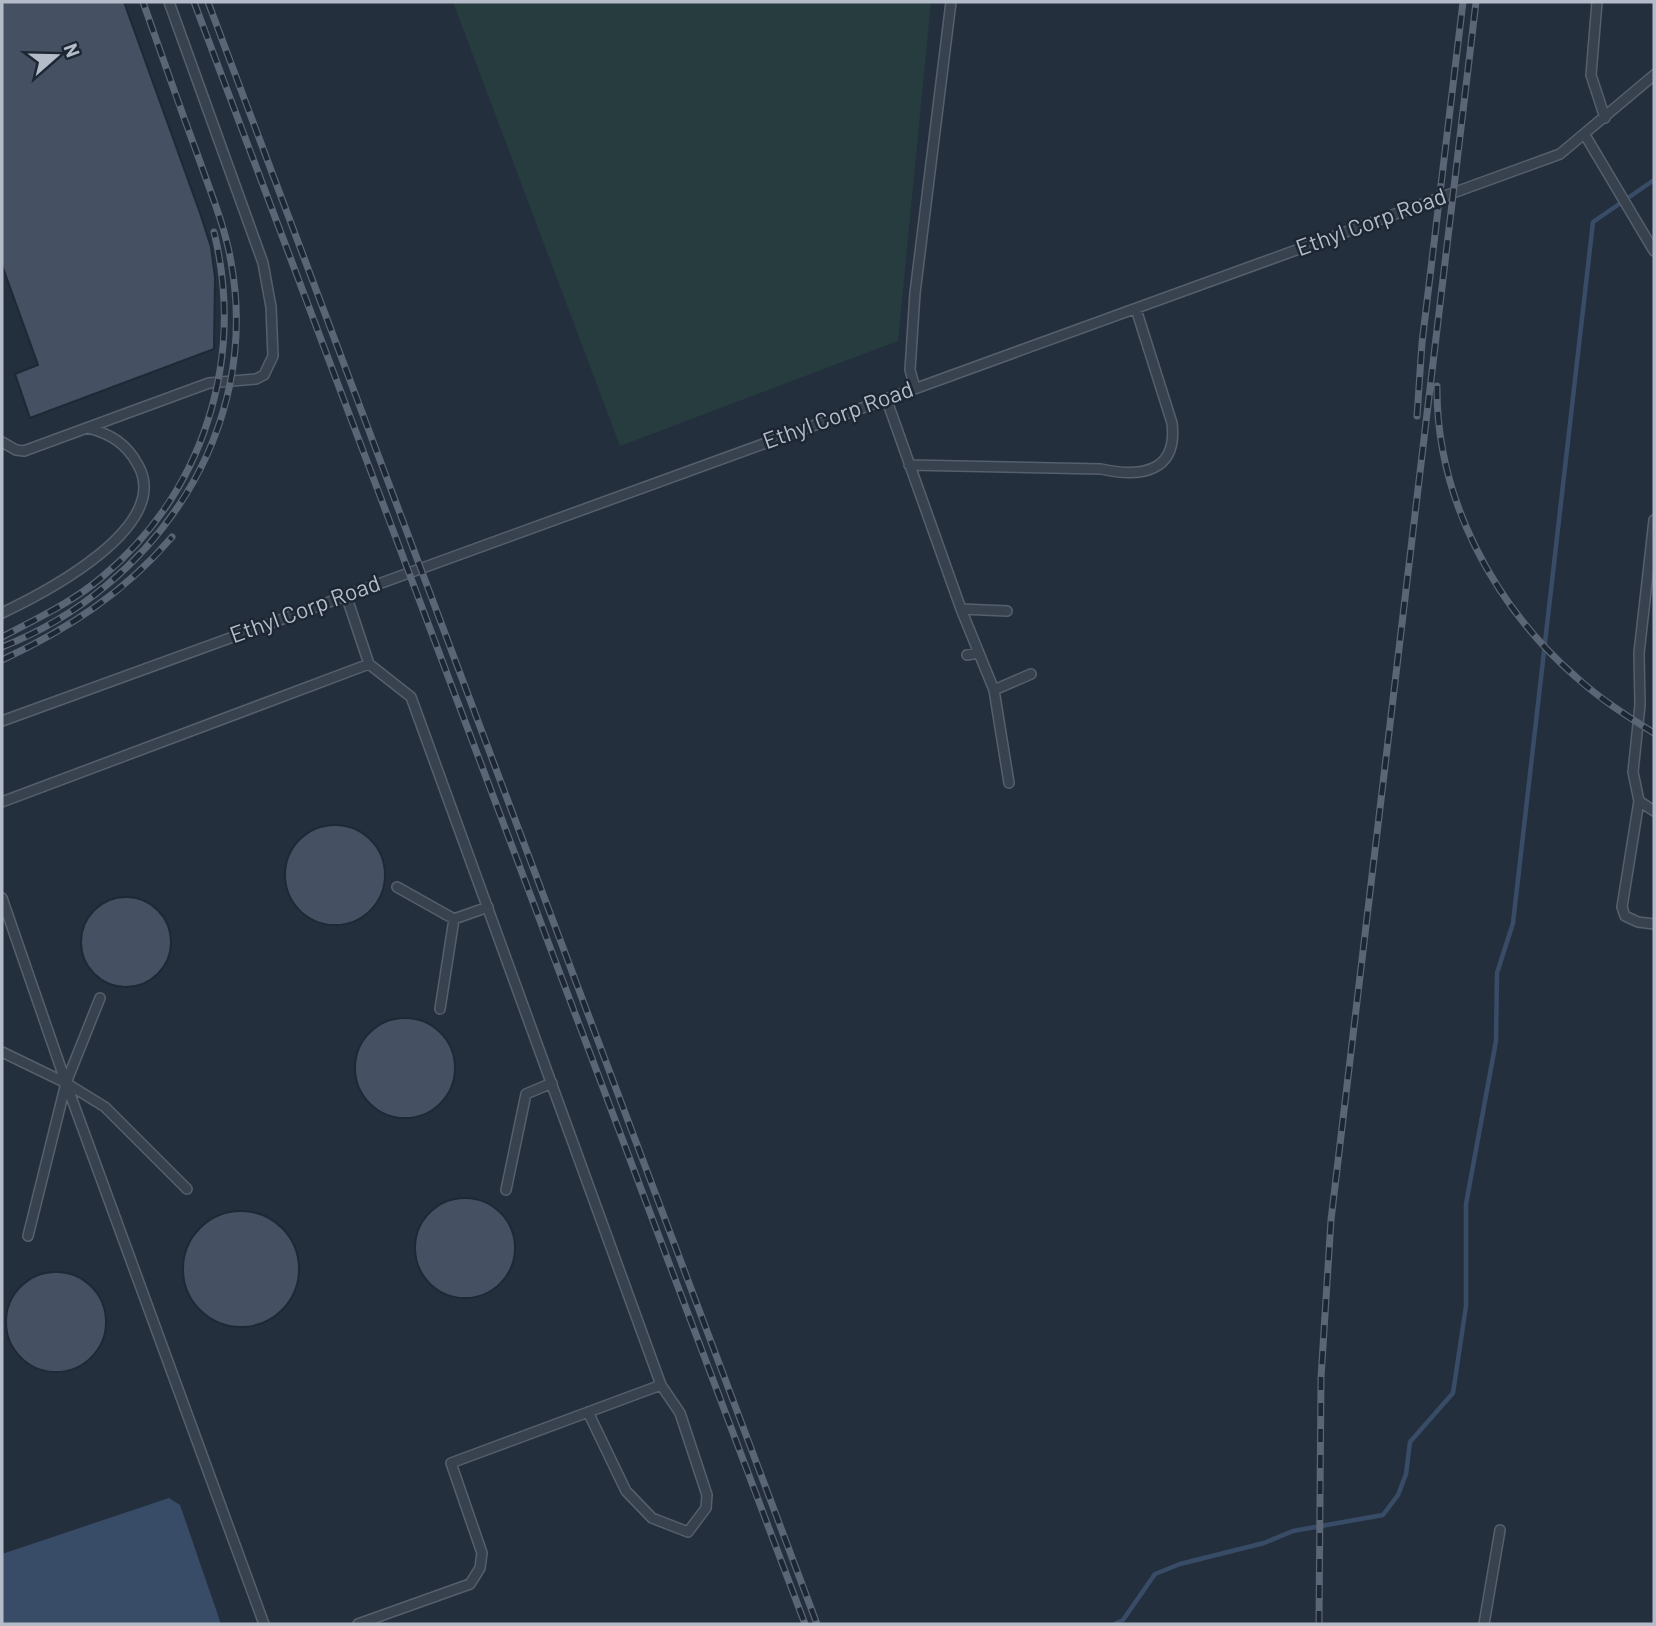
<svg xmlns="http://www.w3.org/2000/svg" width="1656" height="1626" viewBox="0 0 1656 1626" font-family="Barlow,sans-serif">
	<rect width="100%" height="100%" fill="#242f3e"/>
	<path fill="#263c3f" d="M453,2h478l-33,339 -278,105z"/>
	<path fill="#394c67" d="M169,1498l11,7 41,119h-219v-70z"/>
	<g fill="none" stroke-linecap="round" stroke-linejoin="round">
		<path stroke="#394c67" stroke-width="4.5" d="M1115,1624l8,-4 32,-46 25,-10 84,-21 29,-12 90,-16 15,-20 8,-21 4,-32 43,-49 13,-87v-102l30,-163 1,-68 16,-50 80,-701 61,-42"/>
	</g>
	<path fill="#455162" stroke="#1f2835" stroke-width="2" d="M2,2h122l76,211 11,34 4,30 -1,72 -184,69 -15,-44 23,-9 -36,-100z
		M285 875a50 50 0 1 1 100 0a50 50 0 1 1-100 0Z
		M81 942a45 45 0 1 1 90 0a45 45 0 1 1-90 0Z
		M355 1068a50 50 0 1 1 100 0a50 50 0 1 1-100 0Z
		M415 1248a50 50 0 1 1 100 0a50 50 0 1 1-100 0Z
		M183 1269a58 58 0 1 1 116 0a58 58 0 1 1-116 0Z
		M6 1322a50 50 0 1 1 100 0a50 50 0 1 1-100 0Z"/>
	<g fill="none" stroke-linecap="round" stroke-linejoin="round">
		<defs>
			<path id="lane" d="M1597,2l-6,73 14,43
				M1585,135l69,116
				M915,388l-5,-18 5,-77 36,-291
				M886,398l75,211
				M2,442l14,8 8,1 185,-68 47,-4 8,-4 9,-19 -2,-49 -8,-44 -94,-261
				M909,465l192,4c40,9 77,3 71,-46l-36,-114
				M1654,520l-15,133 1,52 -7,67 6,29 15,10
				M346,595l23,69 42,33 250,688 -210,78 31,90 -2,15 -10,16 -112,40
				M2,613c42,-20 171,-86 136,-148 -11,-21 -27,-31 -50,-37
				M967,655l11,-2
				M994,690l-33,-81 46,2
				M2,721l1558,-567 94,-79
				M1009,783l-15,-93 37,-16
				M1639,801l-17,106 3,9 13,6 16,2
				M2,802l367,-138
				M397,887l57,32 34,-12
				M2,898l64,185 39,24 82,82
				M100,998l-34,85 198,541
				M440,1009l14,-90
				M2,1052l64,31 -38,153
				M506,1190l20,-96 26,-11
				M588,1412l38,79 26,27 36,14 18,-24 1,-13 -27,-82 -19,-28
				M1484,1624l16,-94"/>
		</defs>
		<use href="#lane" stroke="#565f6c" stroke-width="12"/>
		<use href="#lane" stroke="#38414e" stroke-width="9"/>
		<defs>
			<path id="rail" d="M194,2l611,1622
				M208,2l609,1622
				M1437,386c-1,111 56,219 139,291 24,22 51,39 78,56
				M1417,416l5,-73 41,-341
				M2,637c34,-18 71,-35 100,-60 102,-85 143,-217 112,-345
				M2,647c153,-60 260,-217 229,-385 -6,-36 -21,-71 -33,-106 -19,-51 -37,-103 -55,-154
				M2,660c66,-31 122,-67 170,-123
				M1319,1624l2,-246 10,-158 145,-1218"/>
		</defs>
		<use href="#rail" stroke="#5a6575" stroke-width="7"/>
		<use href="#rail" stroke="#1d2633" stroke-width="4.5" stroke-dasharray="13" stroke-linecap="butt"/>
	</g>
	<g text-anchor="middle" stroke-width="5" stroke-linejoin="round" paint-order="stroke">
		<g font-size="23" fill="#b4bcc9" stroke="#1d2633">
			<text transform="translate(1371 222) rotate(-20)" y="8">Ethyl Corp Road</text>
			<text transform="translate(838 415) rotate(-20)" y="8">Ethyl Corp Road</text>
			<text transform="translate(305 609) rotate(-20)" y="8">Ethyl Corp Road</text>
		</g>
	</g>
	<rect width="1656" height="1626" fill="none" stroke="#b4bcc9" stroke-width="7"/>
	<g transform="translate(56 56) rotate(70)" stroke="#1d2633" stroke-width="5" paint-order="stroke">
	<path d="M0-5L12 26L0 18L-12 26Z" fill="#b4bcc9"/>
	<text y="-10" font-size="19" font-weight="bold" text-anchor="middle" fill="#b4bcc9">N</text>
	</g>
</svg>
